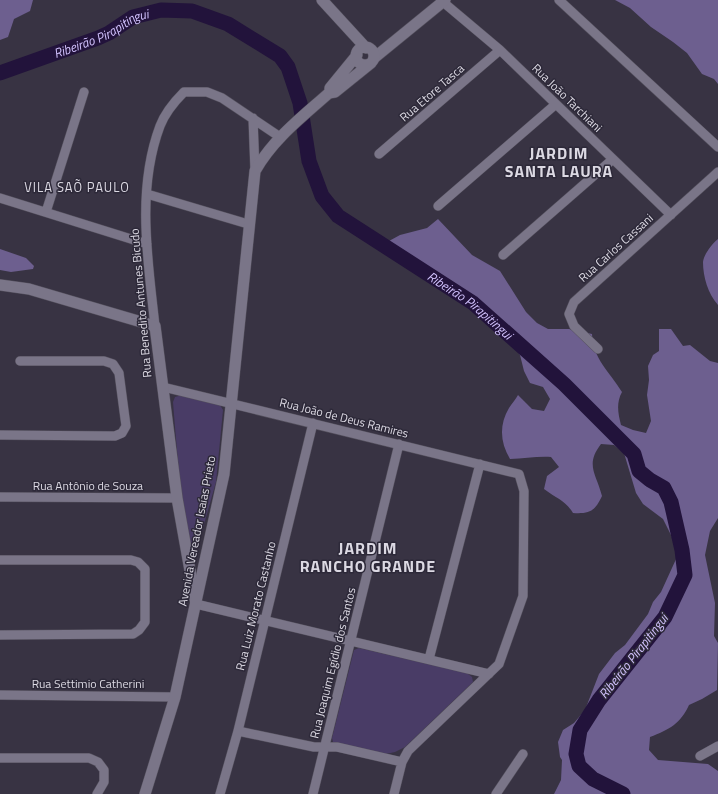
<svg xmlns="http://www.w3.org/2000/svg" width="718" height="794" viewBox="0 0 718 794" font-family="'Titillium Web',sans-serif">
	<rect width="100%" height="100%" fill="#383343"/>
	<path fill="#493c66" d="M182,395l38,10 3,5 -7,72 -19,67h-3c-11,-10 -19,-124 -21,-147l2,-5z
		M359,648l108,25 5,4 1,5 -68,65 -10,5 -9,2 -53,-12 -1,-4 22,-88z"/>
	<path fill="#6d5f8f" d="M0,0h33l-3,11 -16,8 -6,18 -8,3z
		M615,0h103v84l-4,-5 -12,-5 -15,-21 -14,-11 -22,-15 -21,-19z
		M438,219l34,36 28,16 26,41 11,11 11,6h21l23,5c1,25 17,37 30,58 -6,11 -4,21 -1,33l12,5 13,3 5,-12 -4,-26 2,-15 -1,-14 5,-11 6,-4v-22h12l12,17 7,-1 20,16 8,2v155l-8,13 -5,24 10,48 -1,33 4,7 -1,47 -15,9 -13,6c-8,18 -20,25 -39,32l-1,13 9,10 50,4 10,7v23h-164l7,-14 1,-20 -2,-3 -2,-15 5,-12 11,-7 11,-13 14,-36 16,-21 10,-8 23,-31 5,-12 8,-10 16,-35 -2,-14 -12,-24 -20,-15 -7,-11 -12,-40 -10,-8 -13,-1c-16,21 -5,29 1,52 -7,15 -12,18 -29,17 -8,-13 -16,-14 -29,-24l3,-13 12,-9 -8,-10c-14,-1 -27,2 -41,2 -10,-17 -11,-34 -1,-51 3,-5 7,-9 9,-13l14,14 12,2 6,-12 -7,-12 -13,-4 -6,-12 -4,-16 -15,-22 -21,-16 -7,-10 -24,-11 -20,-17 -43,-29 -1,-9 11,-6 27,-7z
		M718,239v66c-10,-11 -15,-28 -15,-43 1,-8 9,-18 15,-23z
		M0,249l26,9 8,8 -1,3 -22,3 -11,-2z"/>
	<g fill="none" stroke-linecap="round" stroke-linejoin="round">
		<path stroke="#22133b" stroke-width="15" id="s1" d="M0,73l98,-35 11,-5 24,-16 28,-7 31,1 36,13 52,32 8,11 12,36 9,58 13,35 16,20 135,87 91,81 70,70 5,17 11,9 14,8 7,14 11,48 3,25 -20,42 -66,83 -19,30 -4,24 3,12 14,13 30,15"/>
		<defs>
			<path id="minor" d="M559,0l159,147
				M443,2l57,48 171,165
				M253,118l2,53
				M379,154l121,-104
				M147,194l101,30
				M0,198l147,46
				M438,206l118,-102
				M46,212l38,-120
				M503,255l110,-96
				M155,326c-7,-65 -19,-136 5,-200 5,-13 14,-24 24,-34h23l15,6 58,39
				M598,349l-24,-23 -5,-12 5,-12 144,-130
				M163,387l356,87 5,17 -1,105 -24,68 -91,87 -6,11 -8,32
				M0,435l115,1 7,-3 4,-7 -7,-53 -6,-9 -9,-3h-84
				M0,497l177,1
				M0,560h131l7,2 7,7v53l-6,8 -6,4 -133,1
				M196,604l293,70
				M429,659l51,-195
				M0,695l175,2
				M238,731l76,16h23l65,15
				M700,756l18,-10
				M0,758h89l9,4 6,8v12l-7,12
				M220,794l18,-63 75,-308
				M313,794l86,-350
				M496,794l27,-40"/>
			<path id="tertiary" d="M374,58l71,-58
				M0,285l29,4 126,37 22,172 19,106"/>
			<path id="secondary" d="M322,0l44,48
				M356 56a9 9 0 1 1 18 0a9 9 0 1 1-18 0Z
				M330,93v-5l27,-33
				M145,794l30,-97 49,-223 31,-303c18,-32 47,-54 74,-78l6,-1 36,-29"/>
		</defs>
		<use href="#minor" stroke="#54505d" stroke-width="10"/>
		<use href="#tertiary" stroke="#54505d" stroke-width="12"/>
		<use href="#secondary" stroke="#54505d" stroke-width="12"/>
		<use href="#minor" stroke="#7a7588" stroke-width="9"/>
		<use href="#tertiary" stroke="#7a7588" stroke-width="11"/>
		<use href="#secondary" stroke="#7a7588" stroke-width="11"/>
	</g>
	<g text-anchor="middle" stroke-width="3" stroke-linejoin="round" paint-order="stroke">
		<g font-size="12" fill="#dcd9e3" stroke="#2d2939">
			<text transform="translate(432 93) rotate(-41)" y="4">Rua Etore Tasca</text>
			<text transform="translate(567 98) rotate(44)" y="4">Rua João Tarchiani</text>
			<text transform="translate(616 248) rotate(-42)" y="4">Rua Carlos Cassani</text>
			<text transform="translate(141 303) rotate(-95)" y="4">Rua Benedito Antunes Bicudo</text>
			<text transform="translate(344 418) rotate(14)" y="4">Rua João de Deus Ramires</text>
			<text x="88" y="490">Rua Antônio de Souza</text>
			<text transform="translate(197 531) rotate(-79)" y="4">Avenida Vereador Isaías Prieto</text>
			<text transform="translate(256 606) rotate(-76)" y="4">Rua Luiz Morato Castanho</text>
			<text transform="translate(333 663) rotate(-76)" y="4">Rua Joaquim Egídio dos Santos</text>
			<text x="88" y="688">Rua Settimio Catherini</text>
		</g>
		<g font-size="13" font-style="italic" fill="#d2c2fe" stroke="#2d2939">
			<text dy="5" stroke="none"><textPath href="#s1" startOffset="109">Ribeirão Pirapitingui</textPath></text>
			<text dy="5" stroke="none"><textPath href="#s1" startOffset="637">Ribeirão Pirapitingui</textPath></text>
			<text transform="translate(633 656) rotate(-52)" y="5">Ribeirão Pirapitingui</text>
		</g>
		<g font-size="13" letter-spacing="1" fill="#dcd9e3" stroke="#2d2939">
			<text x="77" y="192">VILA SAÕ PAULO</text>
		</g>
		<g font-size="16" font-weight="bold" letter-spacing="1" fill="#dcd9e3" stroke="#2d2939">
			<text x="559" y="159">JARDIM<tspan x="559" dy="18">SANTA LAURA</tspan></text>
			<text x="368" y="554">JARDIM<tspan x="368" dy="18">RANCHO GRANDE</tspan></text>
		</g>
	</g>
</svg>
